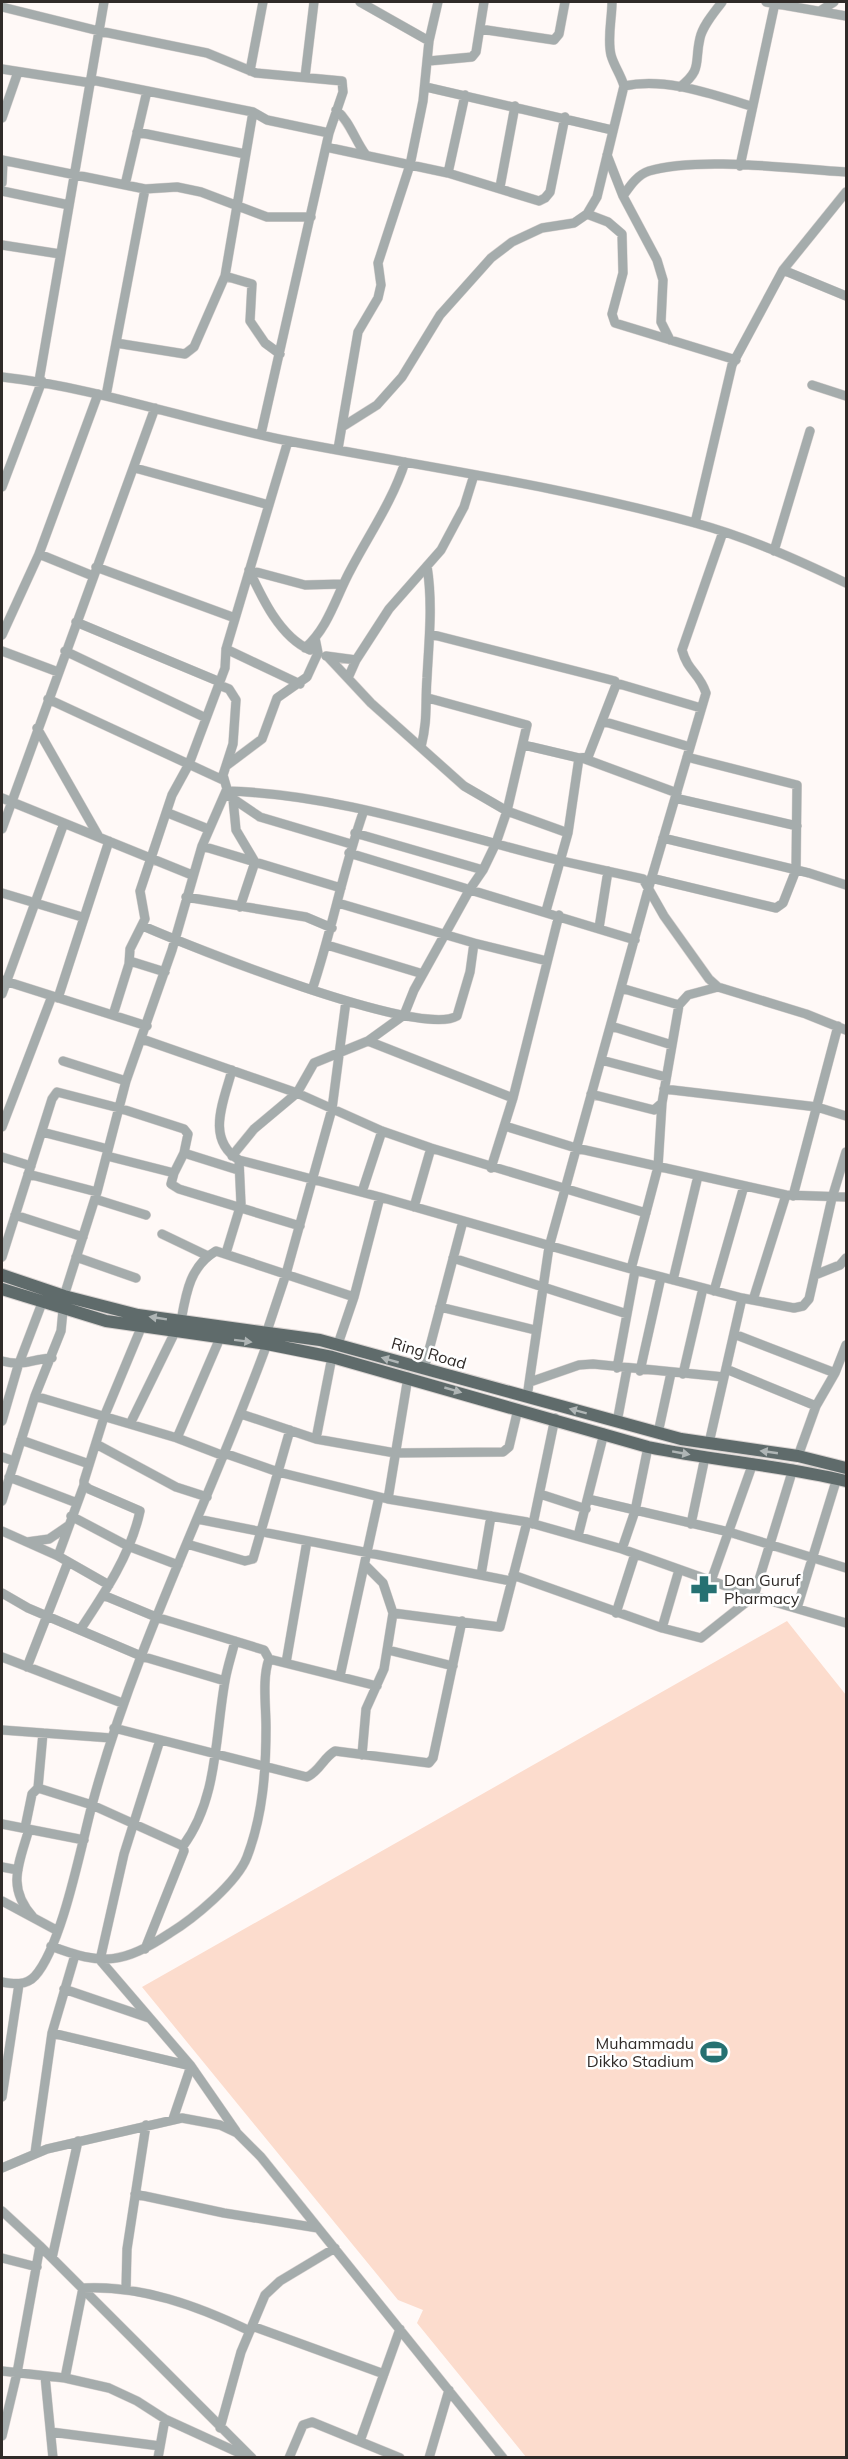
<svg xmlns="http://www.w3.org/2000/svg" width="848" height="2459" viewBox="0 0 848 2459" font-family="Mulish,sans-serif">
	<rect width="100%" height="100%" fill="#fff9f7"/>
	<path fill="#fcdccd" d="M787,1621l59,74v762h-320l-109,-134 6,-13 -25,-10 -256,-313z"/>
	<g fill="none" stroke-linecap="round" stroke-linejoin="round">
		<defs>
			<path id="minor" d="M360,2l69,39
				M766,2l80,14
				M2,7l97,24 108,22 49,20 86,8 1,11 -14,41 -68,301
				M820,11l14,-9
				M480,29l74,11 5,-6 6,-32
				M429,61l43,-4 4,-5 8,-50
				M2,69l89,14
				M250,71l13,-69
				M305,77l9,-75
				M92,80l161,32 14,8 62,13
				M624,86c42,-9 87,8 127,20
				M426,87l186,43
				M680,87c23,-18 14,-24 20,-49 3,-13 14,-25 22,-36
				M336,110c14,11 19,31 30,45
				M2,118l16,-46
				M137,132l108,22
				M326,147l122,26 91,28 6,-3 5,-6 15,-75
				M607,155l16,41 34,64 6,20 -2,42 9,18
				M2,160l143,29 32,-2 24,5 66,25h44
				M740,166l35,-163
				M448,173l17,-78
				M2,183l1,-22
				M125,185l22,-94
				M500,187l15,-81
				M2,191l67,14
				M623,196c7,-10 14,-21 26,-25 51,-15 143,-2 197,1
				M587,214l21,8 14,12 1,39 -11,41 3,9 121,37
				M2,245l58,9
				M783,270l63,26
				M225,276l27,8 -2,37 15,22 15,11
				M116,343l69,11 9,-7 31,-71 28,-164
				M2,377c98,11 191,45 287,64 135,26 273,45 406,82 52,14 103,37 151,60
				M39,381l65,-379
				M812,385l34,11
				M106,396l39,-207
				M342,427l35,-22 25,-28 38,-62 51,-57 21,-16 30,-14 32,-5 13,-9 10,-17 27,-111c-3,-11 -10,-20 -13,-31 -4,-17 1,-36 1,-53
				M338,449l20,-117 20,-34 3,-13 -3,-22 32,-98 13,-64 6,-60 9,-39
				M135,468l134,37
				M2,487l40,-106
				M695,523l37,-158 51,-95 63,-78
				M774,551l36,-120
				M39,554l54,22
				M96,567l139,51
				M249,570c13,28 31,67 61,80
				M249,570l56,15 38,-1
				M76,622l144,60
				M430,634l185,47 1,4 -28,72 -9,1 -55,-13
				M2,635l37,-81 59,-160
				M305,648c24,-21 31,-52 46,-79 19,-36 42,-69 54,-107
				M226,649l74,35
				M2,651l56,21
				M65,651l141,67
				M326,656l30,4
				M328,657l43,46 93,83 43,25 61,22
				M348,678l8,-18 33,-51 52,-59 23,-43 10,-32
				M616,683l85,25
				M219,685l10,4 7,11 -3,44 -10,31 6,21 31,21 91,27
				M48,699l175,81
				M602,721l88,26
				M37,728l62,109
				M421,747c7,-28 4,-42 6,-69 2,-39 6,-74 0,-112
				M585,759l92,34
				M226,766l36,-27 15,-41 30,-21 11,-24 -3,-15
				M226,791c115,3 225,43 336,70 27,6 54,12 81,18l21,37 45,63 9,8 88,27 40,16
				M2,798l190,77
				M675,798l122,28
				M233,799l3,31 19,32 -15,45
				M168,813l40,16
				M2,829l153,-421
				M355,833l128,37
				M663,838l146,35 37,12
				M202,846l139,42
				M349,853l286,87
				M651,878l125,30 7,-5 13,-33 1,-85 -110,-28
				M2,893l80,24
				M186,897l120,20 26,11
				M546,911l22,-78 11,-75
				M143,926c46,20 277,113 314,90l13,-44 4,-29 -136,-40
				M599,928l9,-57
				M474,943l73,18
				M327,945l96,29
				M129,964l4,-2 32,10
				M2,980l145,46
				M621,988l58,17
				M312,990c20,-59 31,-121 52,-180
				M2,994l62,-171
				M58,998l51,-157
				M113,1015l16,-51 1,-15 15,-30 -5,-28 32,-96 17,-31 36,-96 1,-19 62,-208
				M611,1026l61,19
				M142,1039l155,54 85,38 49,17 215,65
				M368,1041l145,57
				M601,1060l65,17
				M63,1061l63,20
				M232,1070c-8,31 -27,69 7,90l141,37 251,72 111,29 52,10 9,-2 6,-7 23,-101 14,-46
				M664,1089l153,18 29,9
				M591,1094l63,16 8,-7
				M505,1126l71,22 210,47 60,2
				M2,1127l50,-131
				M42,1132l66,17
				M184,1153l54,17
				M232,1156l22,-27 43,-36 17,-30 54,-22 36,-26 10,-25 56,-101 13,-19 13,-27 11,-32 20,-86 -99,-27
				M2,1157l29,9
				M491,1168l22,-70 46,-183
				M174,1173l-3,11 8,5 121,37
				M28,1174l69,18
				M362,1192l20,-61
				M793,1196l45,-170
				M95,1199l51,16
				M414,1207l17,-59
				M15,1215l68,22
				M162,1234l46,22
				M226,1253l15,-49 -2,-44
				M2,1257l50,-158 5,-7 62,16 65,21 4,5 -4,19 -10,20 -67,-17
				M76,1257l60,21
				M453,1258l174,56
				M631,1269l27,-102 4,-64 17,-98 9,-10 30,-8
				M815,1275l25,-10 6,-7
				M673,1280l25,-104
				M714,1291l30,-105
				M64,1296l33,-104 29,-111 46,-131 30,-104 24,-55
				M753,1300l33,-105
				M440,1307l95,23
				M181,1321c5,-28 9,-55 35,-70l138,46
				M267,1331l19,-57 46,-165 14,-108
				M734,1334l101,39
				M338,1344l16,-47 26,-100
				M2,1361c22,6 29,-2 50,-3
				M617,1368l18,-97
				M424,1369l39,-148
				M726,1369l90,37
				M640,1371l21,-94
				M683,1374l20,-86
				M530,1382l49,-17 14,-1 131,13
				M35,1396l142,42 47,18
				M527,1397l22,-150 99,-357 58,-197c-7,-21 -18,-21 -24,-43l41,-118
				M241,1414l75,25 79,14 108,-1 6,-5 9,-38
				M2,1421l16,-55 24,-63
				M617,1422l10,-53
				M130,1424l45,-92
				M658,1433l13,-60
				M177,1438l43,-100
				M316,1439l16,-82
				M21,1440l68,24
				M709,1443l33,-145
				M96,1444l80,43 31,10
				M224,1453l54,19 110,27 139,23 95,27 132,47 92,27
				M798,1456l18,-50 19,-33 11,-28
				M2,1457l12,4
				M9,1477l68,26
				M540,1494l46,15
				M388,1499l20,-122
				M588,1499l141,33 117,36
				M2,1501l33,-105 26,-65 2,-21
				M71,1516l57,30 50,19
				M197,1519l314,62
				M533,1524l22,-106
				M691,1524l14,-67
				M2,1531l56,25 51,29
				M578,1536l26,-103
				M27,1542l22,-3 19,-13
				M187,1544l58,17 8,-2 37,-129
				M622,1549l13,-38 13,-64
				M58,1556l26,-71
				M481,1575l10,-59
				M513,1575l149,53 39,10 53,-42 39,-127
				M711,1581l42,-118
				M2,1593l26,15 113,48 84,25
				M103,1595l53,22 108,33 5,9
				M797,1608l40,-130
				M393,1613l107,14 27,-105
				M616,1613l19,-59
				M662,1628l17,-58
				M80,1630c24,-36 51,-76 60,-119l-51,-22 -5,-4v-4l20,-64 37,-89
				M388,1650l65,16
				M2,1657l120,46
				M286,1663l21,-122
				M27,1667l41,-105
				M340,1676l39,-179
				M114,1728l193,49c13,-6 16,-19 28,-26l94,12 4,-5 29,-137
				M2,1730l109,8
				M160,1740l-36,114 -24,106 91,106 45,65
				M362,1755l4,-46 18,-40 9,-56 -10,-30 -18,-18
				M38,1788l54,17 91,41 1,5 -39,98
				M2,1824l82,16
				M25,1828l7,-34 6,-6 5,-55
				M29,1829c-10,35 -23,58 4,88
				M183,1846c35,-47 32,-110 42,-165 2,-13 7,-27 10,-40
				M2,1867l16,3
				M2,1901l56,30
				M51,1946c52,20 72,18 119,-13 23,-14 67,-50 77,-76 16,-42 19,-86 19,-130 0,-21 -4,-49 3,-68l108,27
				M2,1982c11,2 24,4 33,-6 27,-30 46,-130 57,-171 43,-160 119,-307 175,-461
				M64,1989l85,29
				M52,2033l139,33
				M2,2097l17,-113
				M173,2119l18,-53
				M35,2153l17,-120 23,-78
				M2,2168l45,-19 135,-31 38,7 17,8 24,24 242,301
				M135,2194l89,19 94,15
				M2,2211l38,35 212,212
				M2,2258l35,9
				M52,2258l26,-117
				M126,2289l1,-40 19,-124
				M252,2326l132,48
				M2,2371l63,7 44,10 28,13 28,18 81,37
				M45,2376l8,82
				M65,2378l18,-90c58,-3 115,18 167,43
				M220,2428l21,-76 24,-57 15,-14 55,-33
				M51,2432l109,14
				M2,2436l15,-63 23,-127
				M360,2441l40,-112
				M158,2458l7,-39
				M289,2458l14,-33 9,-3 88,36
				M429,2458l20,-68"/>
			<path id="major" d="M2,1275l62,21 74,19 182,25 361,99 117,17 48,12
				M2,1289l104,32 161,23 65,13 316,90c66,14 133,18 198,34"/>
		</defs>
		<use href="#minor" stroke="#dad4d2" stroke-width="10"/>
		<use href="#major" stroke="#dad4d2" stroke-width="14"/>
		<use href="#minor" stroke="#a5acac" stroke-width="9"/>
		<use href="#major" stroke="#5f6b6b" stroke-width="12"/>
	</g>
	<defs><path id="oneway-solid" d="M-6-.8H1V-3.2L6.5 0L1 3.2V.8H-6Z" transform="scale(1.5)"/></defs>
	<g fill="#afb5b5">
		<use href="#oneway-solid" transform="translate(158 1318) rotate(-171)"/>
		<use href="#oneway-solid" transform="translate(243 1341) rotate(7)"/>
		<use href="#oneway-solid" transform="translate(390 1360) rotate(-164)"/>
		<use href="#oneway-solid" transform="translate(453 1390) rotate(16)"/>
		<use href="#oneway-solid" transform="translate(578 1411) rotate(-165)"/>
		<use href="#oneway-solid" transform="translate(769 1452) rotate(-172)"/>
		<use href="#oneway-solid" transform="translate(681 1453) rotate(10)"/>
	</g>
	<defs>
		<symbol id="pharmacy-bare" viewBox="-9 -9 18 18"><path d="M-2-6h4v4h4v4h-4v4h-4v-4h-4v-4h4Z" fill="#267172" stroke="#fff" stroke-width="2.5" paint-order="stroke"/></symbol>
		<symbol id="stadium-bare" viewBox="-9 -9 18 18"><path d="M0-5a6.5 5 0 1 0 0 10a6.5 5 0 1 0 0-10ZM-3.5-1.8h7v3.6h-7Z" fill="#267172" stroke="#fff" stroke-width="2.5" paint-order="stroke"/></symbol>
	</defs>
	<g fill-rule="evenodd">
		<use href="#pharmacy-bare" x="685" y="1570" width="38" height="38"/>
		<use href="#stadium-bare" x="695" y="2033" width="38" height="38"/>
	</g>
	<g text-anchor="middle" stroke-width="5" stroke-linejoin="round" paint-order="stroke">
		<g font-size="16" fill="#302b28" stroke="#fff">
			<text transform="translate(429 1353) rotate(16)" y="6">Ring Road</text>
		</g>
		<g font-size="16" fill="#302b28" stroke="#fff" text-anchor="start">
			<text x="724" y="1586">Dan Guruf<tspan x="724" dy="18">Pharmacy</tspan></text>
			<text x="694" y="2049" text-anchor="end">Muhammadu<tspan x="694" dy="18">Dikko Stadium</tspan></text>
		</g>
	</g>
	<rect width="848" height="2459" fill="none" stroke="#302b28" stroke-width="6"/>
</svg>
